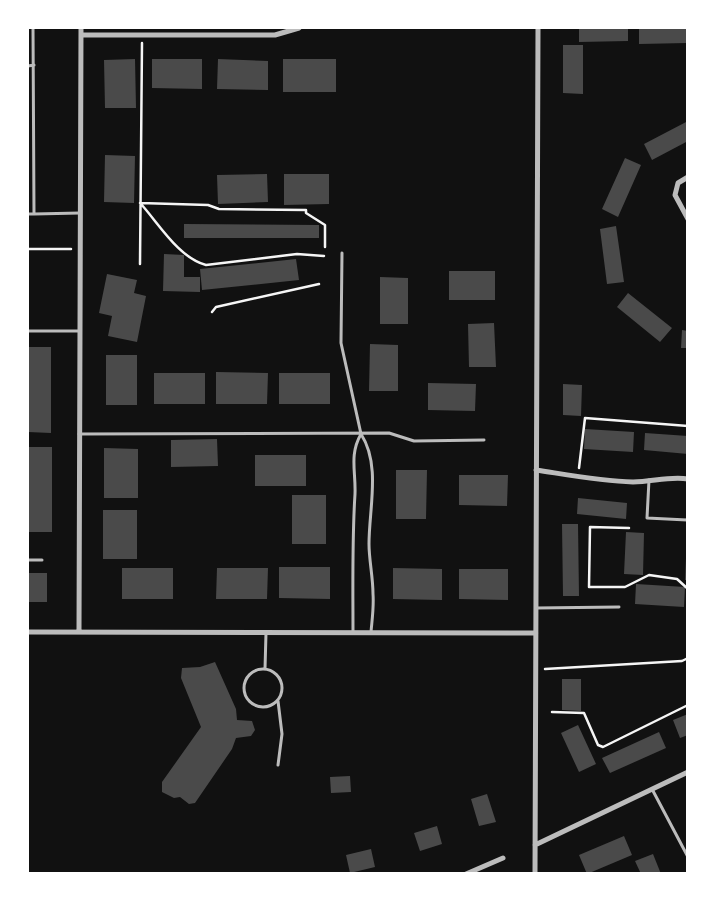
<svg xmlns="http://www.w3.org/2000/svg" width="715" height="901" viewBox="0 0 715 901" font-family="Merriweather,serif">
	<rect width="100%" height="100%" fill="#111"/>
	<path fill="#4a4a4a" d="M579,28h49v13l-49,1z
		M639,28h48v15l-48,1z
		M563,45h20v49l-20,-1z
		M135,59l1,49h-31l-1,-48z
		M152,59h50v30l-50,-1z
		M218,59l50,2v29l-51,-1z
		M283,59h53v33h-53z
		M688,121v20l-36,19 -8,-16z
		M105,155l30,1 -1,47 -30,-1z
		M625,158l16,7 -23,52 -16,-8z
		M267,174l1,28 -50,2 -1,-29z
		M284,174h45v30l-45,1z
		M184,224l135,1v13h-135z
		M616,226l8,56 -17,2 -7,-55z
		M164,254l20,1v22h16v15l-37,-1z
		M296,259l3,21 -97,10 -2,-21z
		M449,271h46v29h-46z
		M107,274l30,6 -3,13 12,3 -9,46 -29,-6 4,-20 -13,-3z
		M380,277l28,1v46h-28z
		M628,293l44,35 -12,14 -43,-35z
		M494,323l2,44h-27l-1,-43z
		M682,330l6,1v17h-7z
		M370,344l28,1v46h-29z
		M28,347h23v86l-23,-1z
		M106,355h31v50h-31z
		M216,372l52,1 -1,31h-51z
		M154,373h51v31h-51z
		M279,373h51v31h-51z
		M428,383l48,1 -1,27 -47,-1z
		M563,384l19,1 -1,31 -18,-1z
		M585,429l49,3 -1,20 -49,-3z
		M645,433l43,3v18l-44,-4z
		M217,439l1,27 -47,1v-27z
		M28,447h24v85h-24z
		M104,448l34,1v49h-34z
		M255,455h51v31h-51z
		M396,470h31l-1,49h-30z
		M459,475h49l-1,31 -48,-1z
		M292,495h34v49h-34z
		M578,498l49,5 -1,16 -49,-5z
		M103,510h34v49h-34z
		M562,524h16l1,72h-16z
		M626,532l18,1 -1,42 -19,-1z
		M686,558h2v22h-3z
		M279,567h51v32l-51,-1z
		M122,568h51v31h-51z
		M217,568h51l-1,31h-51z
		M393,568l49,1v31l-49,-1z
		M459,569h49v31l-49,-1z
		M28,573h19v29h-19z
		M636,584l49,3 -1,20 -49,-3z
		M215,662l21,47 1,11 15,1 3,9 -4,6 -15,2 -4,11 -37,54 -6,1 -9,-7 -6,1 -12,-6v-10l39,-55 -20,-49 1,-10 18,-1z
		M562,679h19v32l-19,-1z
		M688,714v21l-8,3 -7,-18z
		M578,725l18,39 -17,8 -18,-39z
		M659,732l7,16 -56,25 -8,-15z
		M350,776l1,16 -20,1 -1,-16z
		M487,794l9,28 -17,4 -8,-27z
		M437,826l5,18 -22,7 -6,-18z
		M624,836l8,19 -45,19 -8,-19z
		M371,849l4,18 -25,6 -4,-18z
		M653,854l8,20h-20l-6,-13z"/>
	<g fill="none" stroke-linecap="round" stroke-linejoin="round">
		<path stroke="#f5f5f5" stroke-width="2.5" d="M140,203l68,2 11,4 87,1v3l19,12v22
			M141,204c18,20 38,54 65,61l91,-11 27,2
			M28,249h43
			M140,264l2,-221
			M212,312l4,-5 103,-23
			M579,468l6,-50 103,8
			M629,528l-39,-1 -1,60h36l24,-12 28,4 11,10
			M545,669l137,-8 6,-3
			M552,712l32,1 14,32 5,2 85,-42"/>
		<path stroke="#bcbcbc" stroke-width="3" d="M28,66l6,-1
			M28,214h6l-1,-186
			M34,214l46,-1
			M342,253l-1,90 20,91c20,31 8,74 8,110 0,16 4,33 4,50 1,13 -1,26 -2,38
			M28,331h51
			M79,434l310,-1 25,8 70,-1
			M649,480l-2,38 40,2 1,-4
			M28,560h14
			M536,608l83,-1
			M353,632c0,-46 -1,-92 2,-138 1,-22 -6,-39 6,-60
			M265,669l1,-36
			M244 688a19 19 0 1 1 38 0a19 19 0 1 1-38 0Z
			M278,701l4,33 -4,31
			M652,789l36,68"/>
		<path stroke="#bcbcbc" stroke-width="5" d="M81,35h194l24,-7
			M688,177l-10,6 -3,12 13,24
			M536,470c33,5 65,11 97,12 19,0 36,-6 55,-3
			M28,632l508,1
			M79,632l2,-604
			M535,845l153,-73
			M466,874l37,-16
			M535,874l3,-846"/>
	</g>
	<rect width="715" height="901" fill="none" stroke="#ffffff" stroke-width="58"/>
</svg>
